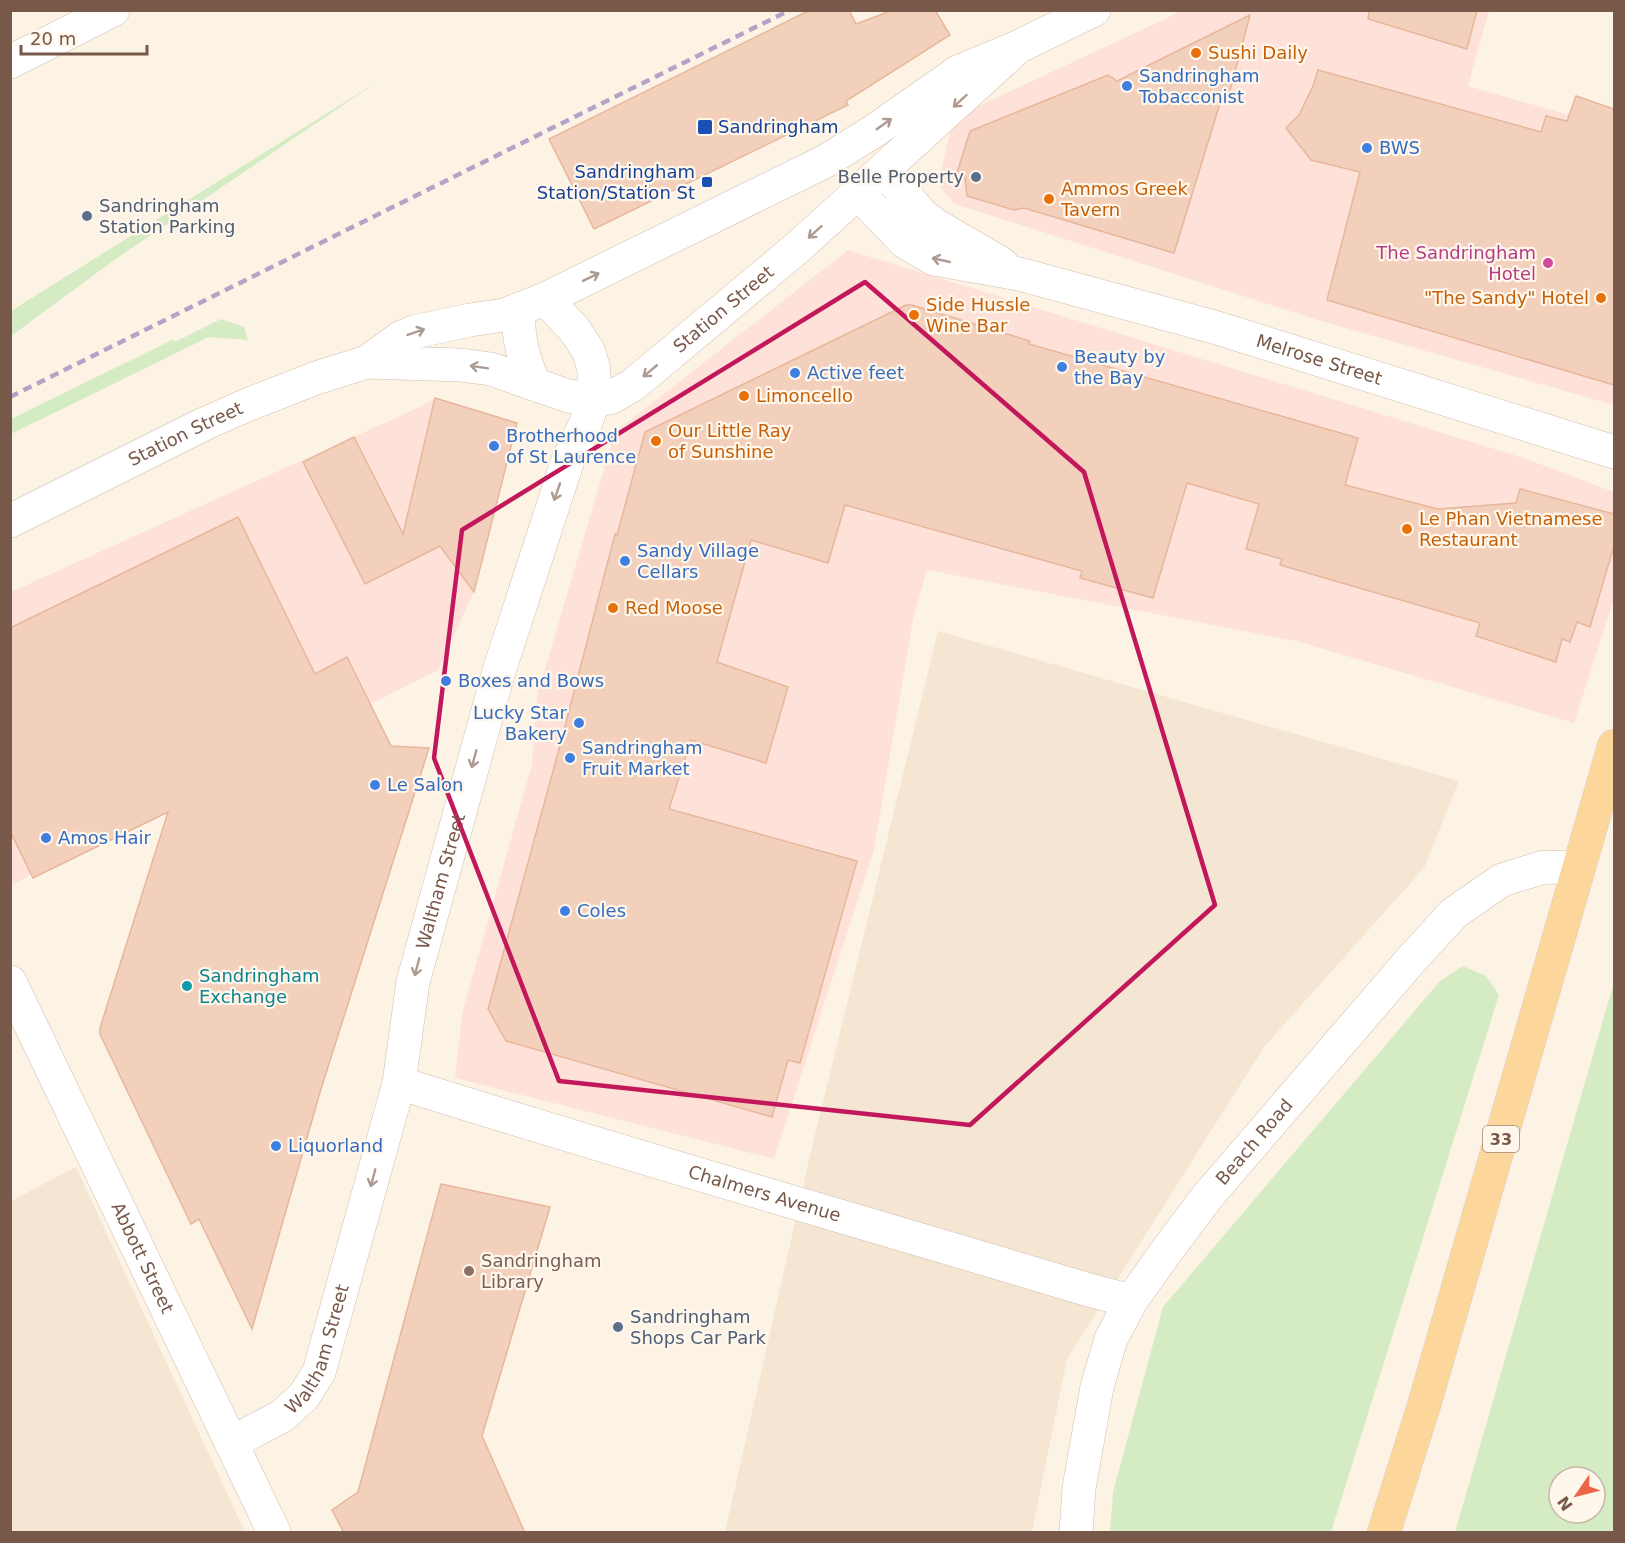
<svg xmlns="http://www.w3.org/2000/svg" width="1625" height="1543" viewBox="0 0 1625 1543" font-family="'DejaVu Sans',sans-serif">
	<rect width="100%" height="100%" fill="#fdf3e5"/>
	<path fill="#f5e5d3" d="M938,631l521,150 -35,87 -160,179 -197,312 -35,173h-307l87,-385z
		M76,1167l169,365h-234v-331z"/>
	<path fill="#fee2d9" d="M1182,11h307l-21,75 146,42v277l-293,-84 -366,-117 -17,-20 15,-66z
		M848,250l676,208 90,34v107l-40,124 -278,-82 -369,-71 -14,50 -39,230 -100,309 -319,-81 7,-64 70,-250 5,-68 78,-264z
		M435,398l82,25 -43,169 -36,78 -427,215v-293l413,-187z"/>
	<path fill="#d5ebc3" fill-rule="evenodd" d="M380,80l-263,178 -106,78v-25z
		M221,319l23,8 4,13 -39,-3 -198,97v-15l163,-80 1,3z
		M1463,966l23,10 13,19 -168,537h-221l3,-40 50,-185 277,-326z
		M1614,982v550h-159zM1559,1477h36v36h-36z"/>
	<path fill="#f3d0bc" stroke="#e7b69c" stroke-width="1.5" d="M810,10h39l7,14 37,-14h42l15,25 -104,66 2,4 -254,124 -45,-90z
		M1369,10h108l-10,39 -99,-30z
		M1250,15l-23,87 -6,-2 -47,153 -150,-45 -10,2 -47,-14 -2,-18 -9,-2 14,-45 138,-56 9,6z
		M1318,70l223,62 5,-16 21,5 9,-25 38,13v276l-287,-85 33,-128 -49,-12 -25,-32 13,-13 14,-29z
		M906,305h6l118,36 -1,3 329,94 -13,47 93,24 78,-6 4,-14 94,25v32l-24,81 -13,-5 -7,20 -8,-3 -6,23 -80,-26 4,-13 -200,-58 2,-6 -36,-10 13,-45 -72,-21 -34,115 -73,-20 2,-7 -237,-66 -17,58 -77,-23 -34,122 71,25 -22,76 -75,-23 -22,69 188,52 -57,202 -12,-3 -16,57 -266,-76 -18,-32 74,-271 53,-204 2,1 28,-103z
		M435,398l82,25 -43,169 -34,-46 -75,38 -62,-122 51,-25 49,97z
		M238,517l77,157 32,-17 44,89 38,2 -108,341 -69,240 -53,-110 -8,5 -91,-190v-6l68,-216 -135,66 -23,-47v-203z
		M441,1184l109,23 -68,229 43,97h-181l-12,-23 26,-18z"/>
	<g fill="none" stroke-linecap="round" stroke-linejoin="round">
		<defs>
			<g id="street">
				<path d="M10,62l103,-52"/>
				<path d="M884,170l38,45 15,11 65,38"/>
				<path id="s1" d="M858,193l47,49 29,17 85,15 195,53 400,125"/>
				<path id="s2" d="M399,1083c229,72 460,138 690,207l42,11"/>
				<path id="s3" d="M231,1443l51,-27 22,-20 15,-24 80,-289 14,-101 86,-311 69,-211 17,-35 9,-26v-29l-5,-18 -15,-23 -29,-30"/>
				<path id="s4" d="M1076,1532l3,-44 18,-101 14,-48 20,-38 37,-52 39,-52 204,-237 43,-47 48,-33 42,-13 34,1"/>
			</g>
			<g id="secondary">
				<path d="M519,310c-2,28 5,49 15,74"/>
				<path d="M367,362l33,-24 14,-6 56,-12 34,-5 41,-16 281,-138 48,-30 84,-59 60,-25 76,-37"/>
				<path id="s5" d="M10,521l194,-97 43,-19 69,-27 51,-16 93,3 31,4 77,27 26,3 16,-1 23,-13 164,-137 221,-201"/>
				<path id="s6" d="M10,982l264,550"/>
			</g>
			<path id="primary" d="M1384,1532l41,-130 189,-656"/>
		</defs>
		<use href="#street" stroke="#d1bcad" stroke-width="34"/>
		<use href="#secondary" stroke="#d4bcab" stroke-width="34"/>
		<use href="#primary" stroke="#d9d0cc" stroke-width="34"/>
		<use href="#street" stroke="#fff" stroke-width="33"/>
		<use href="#secondary" stroke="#fff" stroke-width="33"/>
		<use href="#primary" stroke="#fdd69c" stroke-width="33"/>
		<path stroke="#b5a3c7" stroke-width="4.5" stroke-dasharray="9 6" stroke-linecap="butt" d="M10,397l780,-387"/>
	</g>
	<defs><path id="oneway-shaft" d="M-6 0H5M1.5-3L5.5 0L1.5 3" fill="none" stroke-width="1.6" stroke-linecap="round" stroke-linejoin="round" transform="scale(1.5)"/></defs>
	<g stroke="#ad9b92">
		<use href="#oneway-shaft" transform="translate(960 101) rotate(138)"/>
		<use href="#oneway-shaft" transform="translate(884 124) rotate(-35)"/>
		<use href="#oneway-shaft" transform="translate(815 232) rotate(138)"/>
		<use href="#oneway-shaft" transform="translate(941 260) rotate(-167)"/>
		<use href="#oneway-shaft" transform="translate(591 277) rotate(-26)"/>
		<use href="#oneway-shaft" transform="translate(416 332) rotate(-19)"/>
		<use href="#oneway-shaft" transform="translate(479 367) rotate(-171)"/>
		<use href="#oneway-shaft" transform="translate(650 371) rotate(140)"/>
		<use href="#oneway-shaft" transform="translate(557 492) rotate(109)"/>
		<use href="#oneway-shaft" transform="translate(474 759) rotate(105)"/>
		<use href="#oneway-shaft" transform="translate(417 967) rotate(105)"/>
		<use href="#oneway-shaft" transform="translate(373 1178) rotate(105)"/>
	</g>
	<path fill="none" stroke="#c2185b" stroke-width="4.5" stroke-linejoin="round" d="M865,282l219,190 131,433 -245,220 -411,-44 -125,-323 28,-228z"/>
	<g fill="#e8710a" stroke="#fff7ec" stroke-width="2">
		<circle cx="1196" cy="53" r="6"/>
		<circle cx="1049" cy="199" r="6"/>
		<circle cx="1601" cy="298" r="6"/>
		<circle cx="914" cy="315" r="6"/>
		<circle cx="744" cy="396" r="6"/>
		<circle cx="656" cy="441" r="6"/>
		<circle cx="1407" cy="529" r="6"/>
		<circle cx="613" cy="608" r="6"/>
	</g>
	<g fill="#3f7fe0" stroke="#fff7ec" stroke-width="2">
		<circle cx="1127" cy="86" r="6"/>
		<circle cx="1367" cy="148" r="6"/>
		<circle cx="1062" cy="367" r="6"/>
		<circle cx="795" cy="373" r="6"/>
		<circle cx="494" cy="446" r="6"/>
		<circle cx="625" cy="561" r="6"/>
		<circle cx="446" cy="681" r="6"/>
		<circle cx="579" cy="723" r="6"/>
		<circle cx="570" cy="758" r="6"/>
		<circle cx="375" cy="785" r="6"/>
		<circle cx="46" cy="838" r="6"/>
		<circle cx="565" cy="911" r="6"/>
		<circle cx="276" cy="1146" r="6"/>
	</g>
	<g fill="#1a4fb4" stroke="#fff7ec" stroke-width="2">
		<rect x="697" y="119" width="16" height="16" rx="3"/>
		<rect x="701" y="176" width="12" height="12" rx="3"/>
	</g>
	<g fill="#5c6f8a" stroke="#fff7ec" stroke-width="2">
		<circle cx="976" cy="177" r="6"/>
		<circle cx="87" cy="216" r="6"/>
		<circle cx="618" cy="1327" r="6"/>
	</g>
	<circle fill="#d1479c" stroke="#fff7ec" stroke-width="2" cx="1548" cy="263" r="6"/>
	<circle fill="#0f9aa8" stroke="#fff7ec" stroke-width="2" cx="187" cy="986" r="6"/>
	<circle fill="#8d6e63" stroke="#fff7ec" stroke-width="2" cx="469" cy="1271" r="6"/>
	<g text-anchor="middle" stroke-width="4.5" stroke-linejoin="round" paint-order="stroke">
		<rect fill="#fff7ec" stroke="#a0887a" stroke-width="1.5" x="1483" y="1126" width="36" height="26" rx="4.5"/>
		<g font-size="16" font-weight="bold" fill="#775849">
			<text x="1501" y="1145">33</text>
		</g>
		<g font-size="18" fill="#c56008" stroke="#fff7ec" text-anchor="start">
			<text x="1208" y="59">Sushi Daily</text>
			<text x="1061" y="195">Ammos Greek<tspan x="1061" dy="21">Tavern</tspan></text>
			<text x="1589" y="304" text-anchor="end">"The Sandy" Hotel</text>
			<text x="926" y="311">Side Hussle<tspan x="926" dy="21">Wine Bar</tspan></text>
			<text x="756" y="402">Limoncello</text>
			<text x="668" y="437">Our Little Ray<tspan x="668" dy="21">of Sunshine</tspan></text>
			<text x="1419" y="525">Le Phan Vietnamese<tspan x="1419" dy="21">Restaurant</tspan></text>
			<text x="625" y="614">Red Moose</text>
		</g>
		<g font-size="18" fill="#366cbe" stroke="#fff7ec" text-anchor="start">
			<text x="1139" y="82">Sandringham<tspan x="1139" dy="21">Tobacconist</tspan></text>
			<text x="1379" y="154">BWS</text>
			<text x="1074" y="363">Beauty by<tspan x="1074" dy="21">the Bay</tspan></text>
			<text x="807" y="379">Active feet</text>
			<text x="506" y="442">Brotherhood<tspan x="506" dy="21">of St Laurence</tspan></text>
			<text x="637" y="557">Sandy Village<tspan x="637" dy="21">Cellars</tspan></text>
			<text x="458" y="687">Boxes and Bows</text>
			<text x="567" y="719" text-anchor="end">Lucky Star<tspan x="567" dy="21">Bakery</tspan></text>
			<text x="582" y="754">Sandringham<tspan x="582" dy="21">Fruit Market</tspan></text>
			<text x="387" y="791">Le Salon</text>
			<text x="58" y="844">Amos Hair</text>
			<text x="577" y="917">Coles</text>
			<text x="288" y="1152">Liquorland</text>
		</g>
		<g font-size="18" fill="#164399" stroke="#fff7ec" text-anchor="start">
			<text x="718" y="133">Sandringham</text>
			<text x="695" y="178" text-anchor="end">Sandringham<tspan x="695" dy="21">Station/Station St</tspan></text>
		</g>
		<g font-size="18" fill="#4e5e75" stroke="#fff7ec" text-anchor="start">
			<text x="964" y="183" text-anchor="end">Belle Property</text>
			<text x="99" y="212">Sandringham<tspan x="99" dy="21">Station Parking</tspan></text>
			<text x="630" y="1323">Sandringham<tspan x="630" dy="21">Shops Car Park</tspan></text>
		</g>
		<g font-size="18" fill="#b23c85" stroke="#fff7ec" text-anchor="end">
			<text x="1536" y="259">The Sandringham<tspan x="1536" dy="21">Hotel</tspan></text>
		</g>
		<g font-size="18" fill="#775849" stroke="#fff7ec">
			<text dy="6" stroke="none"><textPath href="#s5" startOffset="784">Station Street</textPath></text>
			<text dy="6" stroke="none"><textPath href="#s1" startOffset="500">Melrose Street</textPath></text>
			<text dy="6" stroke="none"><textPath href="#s5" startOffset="196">Station Street</textPath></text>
			<text dy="6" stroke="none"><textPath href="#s3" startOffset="622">Waltham Street</textPath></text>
			<text dy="6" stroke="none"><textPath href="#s4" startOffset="441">Beach Road</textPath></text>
			<text dy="6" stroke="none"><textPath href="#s2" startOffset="382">Chalmers Avenue</textPath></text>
			<text dy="6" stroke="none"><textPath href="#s6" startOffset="306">Abbott Street</textPath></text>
			<text dy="6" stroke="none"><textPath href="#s3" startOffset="136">Waltham Street</textPath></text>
		</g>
		<g font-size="18" fill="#0d838f" stroke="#fff7ec" text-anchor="start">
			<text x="199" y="982">Sandringham<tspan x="199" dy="21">Exchange</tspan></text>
		</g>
		<g font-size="18" fill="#785e54" stroke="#fff7ec" text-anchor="start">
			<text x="481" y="1267">Sandringham<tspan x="481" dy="21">Library</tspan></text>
		</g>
	</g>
	<rect width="1625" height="1543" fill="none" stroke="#775849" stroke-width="24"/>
	<g transform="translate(1577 1495) rotate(235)"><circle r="28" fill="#fff7ec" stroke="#c9b7ab" stroke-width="1.5"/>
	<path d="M0-4.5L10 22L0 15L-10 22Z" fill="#eb6547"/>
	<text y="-9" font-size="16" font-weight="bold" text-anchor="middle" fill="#775849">N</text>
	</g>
	<path d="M21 45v9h126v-9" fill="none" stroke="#775849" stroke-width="3"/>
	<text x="30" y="45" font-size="18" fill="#775849" stroke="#fff7ec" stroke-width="4.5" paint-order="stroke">20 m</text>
</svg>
